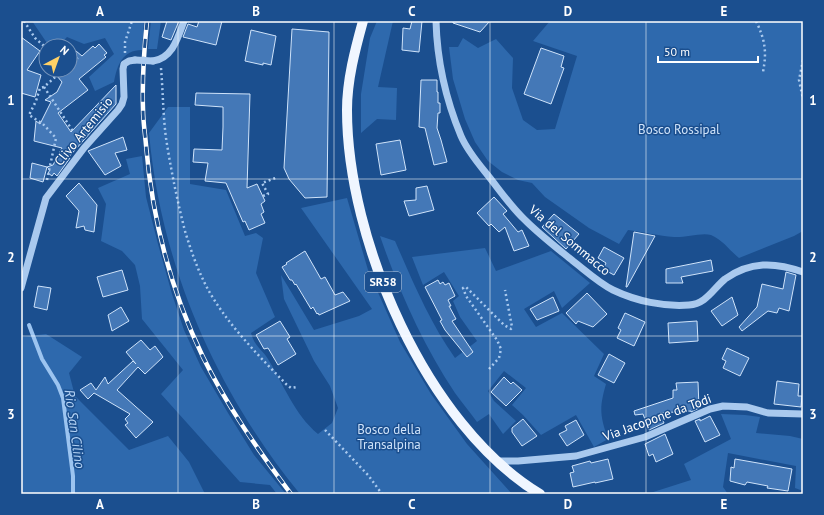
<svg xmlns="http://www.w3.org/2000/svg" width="824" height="515" viewBox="0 0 824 515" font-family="'PT Sans',sans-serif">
	<rect width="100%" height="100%" fill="#1b4f8f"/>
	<path fill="#2e69ad" d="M32,21h112l-2,29c-20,0 -25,16 -28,32l-19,9 -6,-14 25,-23 -9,-16 -21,6 -17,-7 -9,9h-9z
		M151,21h10l-4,28h-9z
		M377,21h16l-15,66 19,1 -1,32 -19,-1 -16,14v-39l9,-56z
		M550,21h253v210l-9,5 -55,22c-10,-8 -16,-18 -28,-23 -9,-3 -27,3 -37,2 -15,-1 -31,-5 -46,-7l-9,14 -30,-16 -44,-31 -13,-14 -14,-3 -16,-8 -14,-11 -13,-19 -10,-23 -12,-40 -4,-32h9l5,-9 15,10 18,-9 17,19 -1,30 11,32 14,10 18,-1 22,-73 -44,-15z
		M168,107h22v77l36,6 19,46 11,-3 7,5 -7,35 19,44 -24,16c4,14 10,15 17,26 16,26 26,55 50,75l14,-11 6,-15 -8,-22 -16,-25 -30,-62 -3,-24 33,55 45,-14 13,-7 -71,-101 46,-10 21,72 32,72 31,52 36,50 45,50h-212c-84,-103 -139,-228 -151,-361z
		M142,156l4,41 12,47 14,50 12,36 17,37 27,46 26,42 32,39h-9l-7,-9 -30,-3 -79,-88 22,-24 -41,-51 -2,-33 -5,-21 -13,-14 -21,-10 5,-37 -8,-16 32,-14 -4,-15z
		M380,236l15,5c18,41 34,80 60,117l22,-17 -17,-24 -7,-16 6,-5 -15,-24 -21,13 -11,-28 73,-9 11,23 55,-20 39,32 -28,25 -8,-17 -30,18 12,18 26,-14 42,41 -10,22 12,8c-7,24 -6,32 2,55l-14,8 -18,-32 -35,20 -18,-20 -11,-10 14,-17 -22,-17 -16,20 6,10 22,20 -13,13 -14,-20 -12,8c-7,-10 -15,-19 -22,-29 -32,-48 -56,-102 -75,-157z
		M46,334l36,23 -13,16 6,23 54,54 39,-14 21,26 16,32h-184v-157z
		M721,414l24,1 15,2 -4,16 34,3 13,3v52l-8,-3 1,-22 -68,-13 -5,34 5,7h-81l44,-14 -7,-16 47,-25z"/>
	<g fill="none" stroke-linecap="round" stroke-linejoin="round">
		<path stroke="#9cc4f0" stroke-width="4" d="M29,325l13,34 16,26 5,13 10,78v18"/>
	</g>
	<path fill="#4478b7" stroke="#cfe3fa" d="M167,21h12l-8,19 -9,-3z
		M199,21h23l-6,24 -33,-8 5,-13 9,3z
		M412,21h10l-3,31 -17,-2 1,-22 7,1z
		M453,21h37l-10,11 -27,-9z
		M292,29l37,3 -2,165 -22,1 -16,-19 -5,-11z
		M251,30l25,6 -5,29 -8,-2v2l-18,-4z
		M21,37l19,14 -13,19 14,5 -6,22 -14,-4z
		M99,44l8,9 -3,2 2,2 -27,22 9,11 -30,23 13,19 45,-47v19l-49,55 3,-1 -13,18 -3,-3 -2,3 -4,-3 2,-3 -3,-3 6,-2 9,-17 -28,-7 2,-20 4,3 11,-22 -6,-2 12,-8 5,-10 -5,-6 9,-6h4v-24l12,10 11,-10 2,2z
		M541,48l23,8 -3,11 3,1 -13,36 -27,-10z
		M421,80h16v12h1v11h2v10h-2l-1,15 4,12 6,22 -13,3 -9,-37 -6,-1z
		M196,93l54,1 -3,94 10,-4 8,17 -4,3 3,8 -3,2 4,9 -16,7 -4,-9 -2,1 -17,-39 -21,-2 3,-18 -15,-1 1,-13 28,1 1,-23v-20l-28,-2z
		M123,137l4,13 -12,3 6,13 -16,9 -17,-24z
		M400,140l6,30 -25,5 -5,-31z
		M32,163l15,4 -4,15 -13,-4z
		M79,183l18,22 -3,27 -9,-2 -1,-4 -8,2 3,-17 -13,-15z
		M427,186l7,24 -25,6 -5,-15 12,-1v-12z
		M494,197l13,14 -4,3 15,18 4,-2 7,16 -15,5 -9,-24 -6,5 -8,-8 -2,2 -12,-13z
		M554,214l25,20 -13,15 -24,-22z
		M634,232l21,4 -28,51h-1z
		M604,247l20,11 -10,17 -11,-6 3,-6 -8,-5z
		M305,251l16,28 4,-2 10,18 8,-3 7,9 -31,14 -1,-2 -1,1 -4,-7 -2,2 -15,-25 -1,1 -3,-5h-2l-8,-13 5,-3 -1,-1z
		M711,260l2,11 -32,6 2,6h-17v-14z
		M122,270l6,20 -25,7 -6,-20z
		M786,272l10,3 -7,36 -10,-3 -2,5 -9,-2 -26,20 -3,-4 18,-20 5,-23 21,5z
		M438,280l2,4 3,-2 2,3 4,-2 6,13 -7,4 3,6h-2l7,13 -4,2 21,31 -6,5 -22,-27 -5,-9 2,-1 -17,-33z
		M38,286l13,2 -4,22 -13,-3z
		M587,293l20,21 -14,13 -15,-6 -2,3 -10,-11z
		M553,297l6,14 -22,9 -7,-11z
		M732,297l6,18 -16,11 -11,-15z
		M121,307l8,14 -17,10 -4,-16z
		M625,313l20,9 -11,24 -17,-8 4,-8 -3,-2z
		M280,321l10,16 -3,2 9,15 -18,11 -10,-17 -4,1 -8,-14z
		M697,321l1,20 -29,2 -1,-20z
		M141,340l9,10 5,-4 8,11 -18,17 -7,-7 -21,23 36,32 -1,1 -16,15 -11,-13 3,-2 -3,-4 5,-5 -36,-21 -6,6 -8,-9 11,-7 5,7 9,-13 3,7 25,-23 3,3 -10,-12z
		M727,348l22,10 -9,18 -17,-8 3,-7 -4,-2z
		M609,354l16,9 -11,20 -16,-8z
		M504,377l7,7 2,-2 9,8 -16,16 -15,-14z
		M777,381l22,3 -1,12h4l-1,11 -27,-3z
		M698,382l1,26 -8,4v-1l-31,2 4,10 -15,7 -6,-16 -8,1 -1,-4 39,-13v-8h4l-1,-7z
		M710,416l10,19 -15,7 -10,-21 5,-2v2z
		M523,419l14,17 -15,10 -10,-14v-4z
		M576,420l8,15 -17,11 -8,-12 8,-4 -2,-4z
		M665,434l8,20 -17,8 -3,-8 -4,2 -4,-12z
		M608,459l5,20 -18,4v-1l-22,5 -3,-14 4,-1 -2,-6 18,-5 1,2z
		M735,459l57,10 -4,22 -21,-3 1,-2 -21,-4 -2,3 -15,-4 1,-14 3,1z"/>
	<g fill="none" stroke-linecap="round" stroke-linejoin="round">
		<path stroke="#a9c9ee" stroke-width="2.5" stroke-dasharray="2 3" stroke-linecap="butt" d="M24,21l11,17 9,8 2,4
			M756,21c9,19 11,30 7,51
			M125,53v-11l7,-21
			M803,60l-4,20 4,19
			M70,65l8,-7
			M161,68c2,24 2,47 5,70 5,32 11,62 19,93 7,23 15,46 28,67 20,32 47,59 73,86l5,4 6,-1
			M44,87l34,52
			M47,180l9,-42 -13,-14 -14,-9 7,-14 4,-13 4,-1 19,-17
			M263,196l5,-2 -6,-11 16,-6
			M489,369l10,-11 2,-9 -4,-9 -31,-44 -3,-8 3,-1 38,38 7,4 1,-2 -7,-37
			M325,430l43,45 14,19"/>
		<path stroke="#a9c9ee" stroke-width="7" d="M436,21c1,39 10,79 25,115 6,14 16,26 25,37 13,16 24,33 39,47 15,15 32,28 48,41 13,10 26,22 40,29 23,11 51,17 76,15 17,-1 24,-16 36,-26 25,-18 50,-17 78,-7
			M153,61c20,-3 25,-24 31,-40
			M21,288l25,-90 38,-50 34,-38 4,-6 2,-7 -1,-28 1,-5 5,-3 6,-1
			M497,461h21l58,-5 69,-19 65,-28 13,-3 24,1 21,6 35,1"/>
		<path stroke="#f0f6ff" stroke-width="10" d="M363,21c-8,29 -16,59 -16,89 0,130 79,315 193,384"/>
		<defs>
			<path id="rail" d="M147,21c-3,29 -5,58 -4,88 0,12 2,24 3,36 6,72 25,146 57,212 24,49 55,93 88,137"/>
		</defs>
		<use href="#rail" stroke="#fff" stroke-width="4.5"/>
		<use href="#rail" stroke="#1b4f8f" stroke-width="3" stroke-dasharray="9" stroke-linecap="butt"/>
		<path stroke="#a9c9ee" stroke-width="7" d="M135,60l18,1"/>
	</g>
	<path fill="none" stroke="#fff" stroke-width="1" stroke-opacity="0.55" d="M178,21v473M334,21v473M490,21v473M646,21v473M21,179h782M21,336h782"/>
	<g text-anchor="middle" stroke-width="3" stroke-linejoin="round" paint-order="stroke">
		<rect fill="#1b4f8f" stroke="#bbcadd" stroke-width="1" x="365" y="272" width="36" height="20" rx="3"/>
		<g font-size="12" font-weight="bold" fill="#fff">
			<text x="383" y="286">SR58</text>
		</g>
		<g font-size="13" fill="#cfe3fa" stroke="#1b4f8f">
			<text x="679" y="134">Bosco Rossipal</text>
			<text x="389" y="434">Bosco della<tspan x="389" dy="15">Transalpina</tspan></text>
		</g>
		<g font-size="13" fill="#fff" stroke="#1b4f8f">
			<text transform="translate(83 131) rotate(-51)" y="5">Clivo Artemisio</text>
			<text transform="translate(570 240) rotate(40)" y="5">Via del Sommacco</text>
			<text transform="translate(657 417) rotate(-20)" y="5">Via Jacopone da Todi</text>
		</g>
		<g font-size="14" font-style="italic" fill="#b5d3f5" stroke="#1b4f8f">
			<text transform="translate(75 429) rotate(82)" y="5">Rio San Cilino</text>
		</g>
	</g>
	<rect width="824" height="515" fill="none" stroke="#1b4f8f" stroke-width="44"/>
	<g transform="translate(58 58) rotate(41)"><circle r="19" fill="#1b4f8f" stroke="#7695bc"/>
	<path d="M0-3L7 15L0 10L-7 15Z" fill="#ffd166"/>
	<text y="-6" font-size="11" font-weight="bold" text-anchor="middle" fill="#ffffff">N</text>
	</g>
	<path d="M658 56v6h100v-6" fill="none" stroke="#ffffff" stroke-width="2"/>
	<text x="664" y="56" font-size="12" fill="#ffffff" stroke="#1b4f8f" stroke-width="3" paint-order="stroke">50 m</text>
	<rect x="22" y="22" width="780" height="471" fill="none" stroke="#fff" stroke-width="1.5"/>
	<g font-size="13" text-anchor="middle" font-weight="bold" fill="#fff">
		<text x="100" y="16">A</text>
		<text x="256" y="16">B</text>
		<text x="412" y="16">C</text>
		<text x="568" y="16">D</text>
		<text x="724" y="16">E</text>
		<text x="11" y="105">1</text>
		<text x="813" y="105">1</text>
		<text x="11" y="262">2</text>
		<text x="813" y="262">2</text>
		<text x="11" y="419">3</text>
		<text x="813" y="419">3</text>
		<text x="100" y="509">A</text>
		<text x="256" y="509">B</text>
		<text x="412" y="509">C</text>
		<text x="568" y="509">D</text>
		<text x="724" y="509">E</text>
	</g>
</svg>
